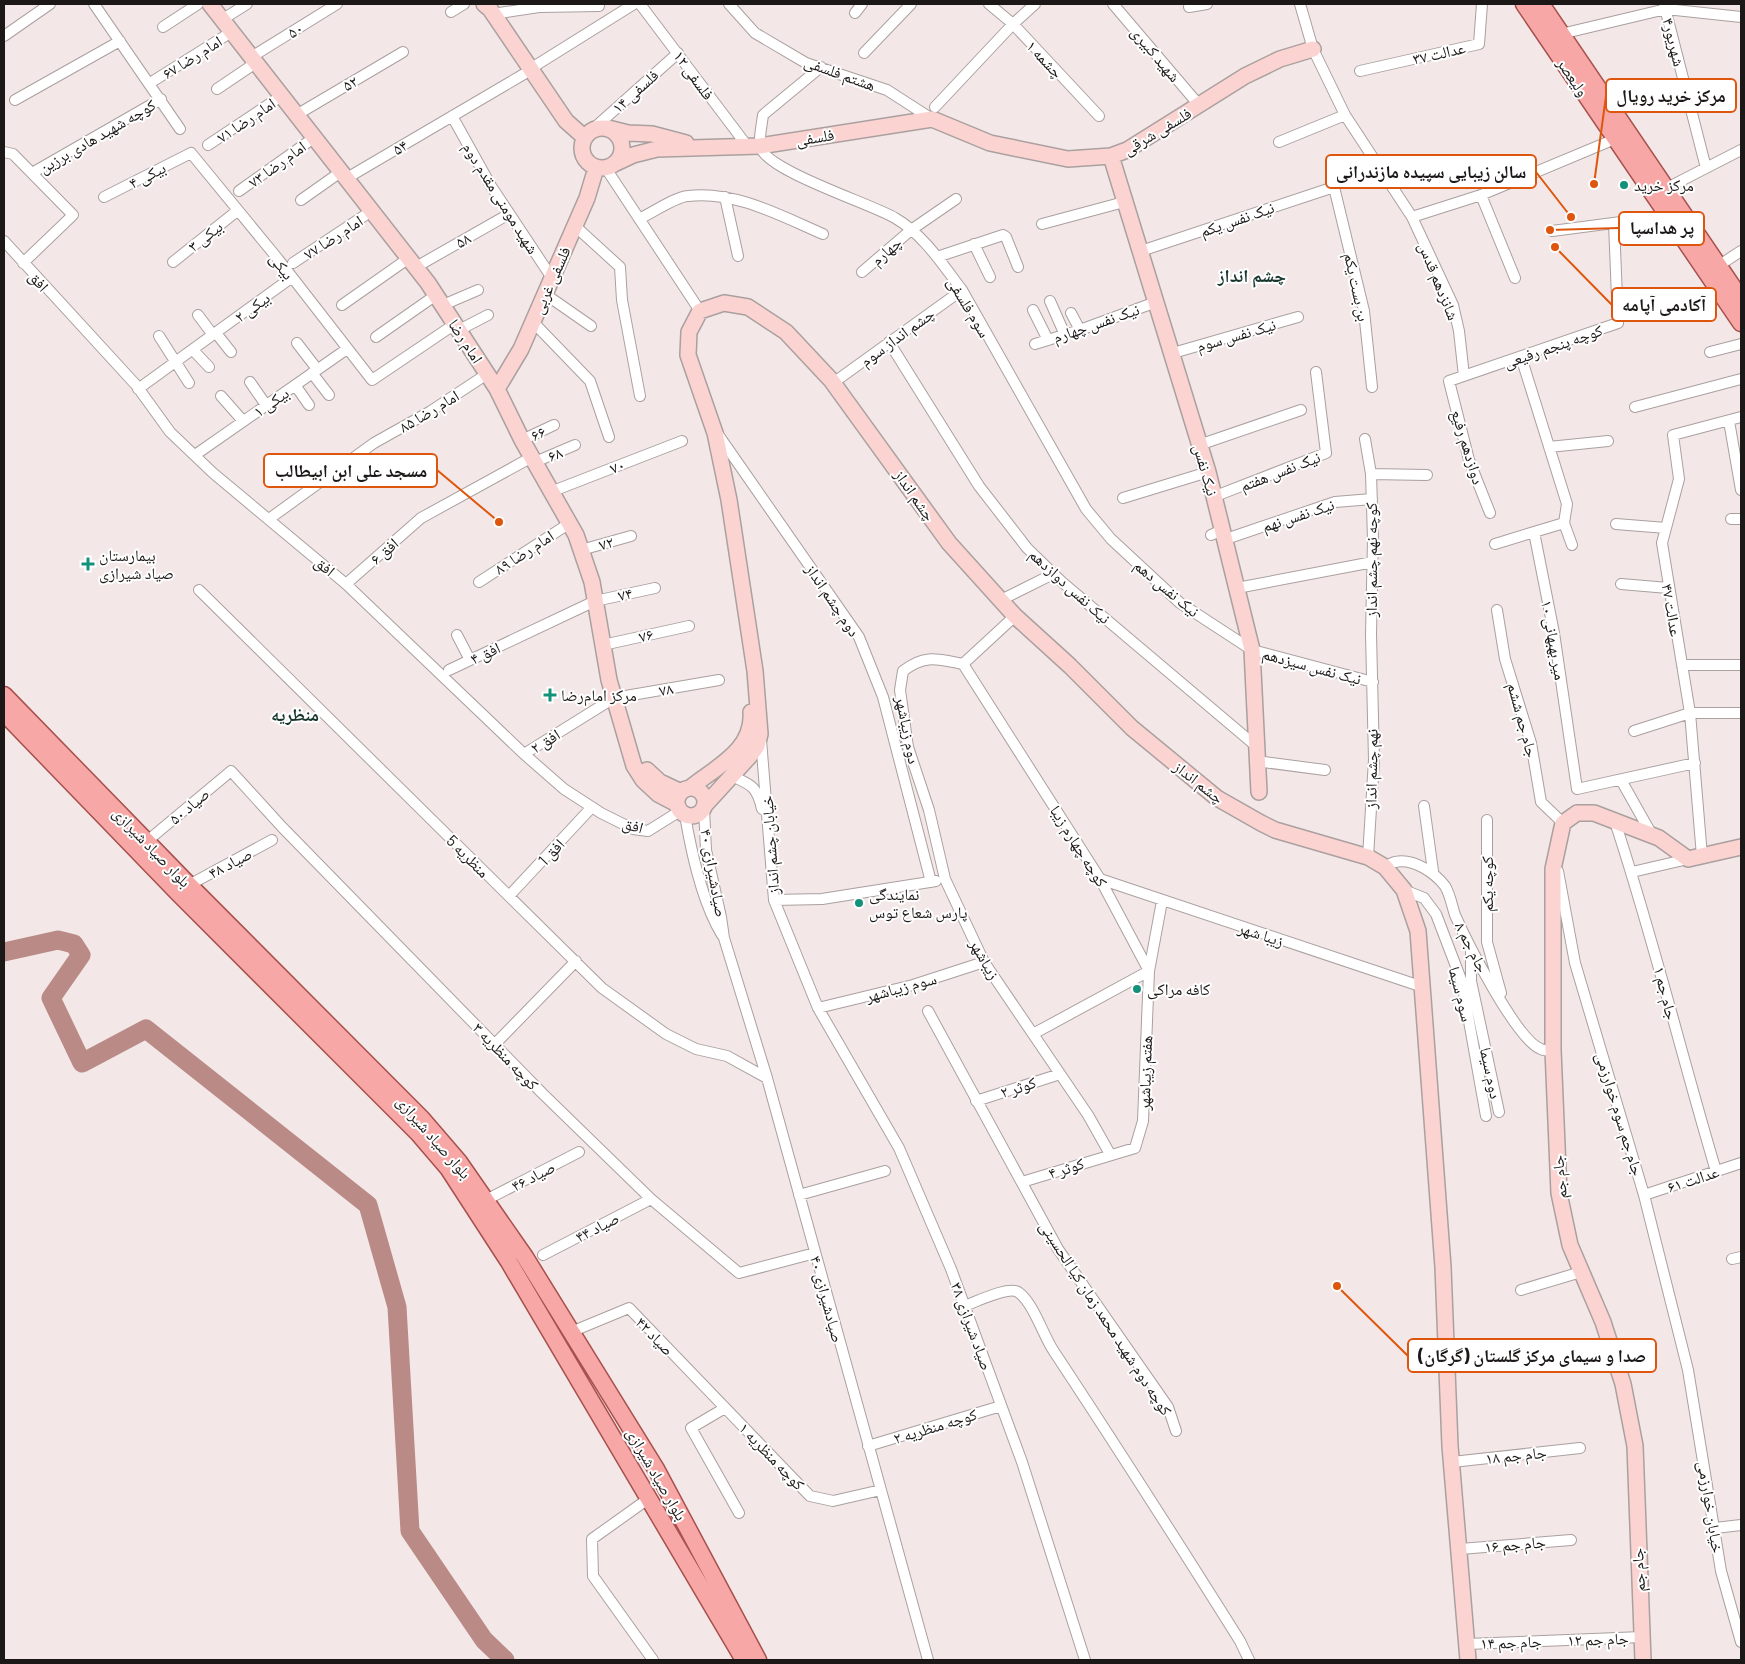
<svg xmlns="http://www.w3.org/2000/svg" width="1745" height="1664" viewBox="0 0 1745 1664" font-family="Barlow,'Noto Naskh Arabic',sans-serif">
	<rect width="100%" height="100%" fill="#f3e8e7"/>
	<g fill="none" stroke-linecap="round" stroke-linejoin="round">
		<path stroke="#b98a86" stroke-width="19" d="M4,952l54,-12 16,4 7,11 -30,43 31,65 64,-34 222,176 29,102 13,224 74,109 21,20"/>
		<defs>
			<path id="street" d="M94,4l86,125
				M640,4l108,143
				M729,4l26,29 51,30 81,27 45,29
				M989,4l24,20 86,92
				M1113,4l86,101
				M1300,4l13,45 32,66 67,102 41,88 6,26 5,45
				M1664,4l42,164
				M1189,7l18,-3
				M451,12l13,-8
				M855,13l7,-9
				M493,14l46,-7 60,-1
				M223,19l24,-15
				M163,27l35,-23
				M1561,34l105,-25 75,8
				M4,36l46,-32
				M864,53l47,-49
				M253,56l84,-52
				M821,67l-58,48c-1,9 -4,21 -3,31 4,24 112,58 135,72 28,16 48,47 67,72l124,219 25,30 69,64 72,47 121,32
				M530,69l104,-65
				M1360,71l119,-27 3,-40
				M150,83l83,-52
				M217,89l40,-27
				M15,100l105,-59
				M935,107l78,-83 22,-20
				M298,114l105,-62
				M452,116l39,70 61,92
				M592,130l86,-77
				M1279,142l66,-27
				M208,145l75,-50
				M4,152l9,2 60,61 -50,48
				M605,167l95,144
				M32,173l129,-74
				M347,178l177,-104
				M1665,189l76,-39
				M239,191l76,-54
				M1481,195l34,83
				M104,197l87,-44 87,106 94,121 83,-56
				M725,197l13,59
				M301,200l41,-29
				M1412,217l69,-22 134,-56
				M639,219c13,-6 36,-22 49,-23 46,-6 93,20 135,38
				M1042,224l82,-22
				M575,226l45,41 2,33 18,96
				M1552,231l115,-15
				M4,241l132,144 34,47 43,41 133,111 178,170 40,35 37,24 32,16 15,2 32,-20
				M974,244l16,33
				M1141,251l193,-64 30,124 8,76
				M937,257l66,-22 3,2 12,30
				M173,262l64,-51
				M293,263l80,-53
				M416,267l93,-53
				M1715,268l26,-17
				M862,272l49,-42 45,-31
				M545,294l46,32
				M1050,301l15,34
				M342,305l67,-47
				M443,305l35,-15
				M1033,310l15,30
				M1071,313l9,17
				M198,315l15,20
				M533,322l57,59 19,56
				M459,330l29,-15
				M216,333l15,19
				M159,336l30,47
				M376,337l60,-42
				M889,342l90,144 48,62 35,34 194,164
				M297,343l20,26
				M1035,344l45,-14 76,-28
				M193,350l16,17
				M1710,352l31,-8
				M1173,353l125,-36
				M1521,357l46,147 -3,19
				M312,373l17,22
				M250,382l16,23
				M833,383l129,-93
				M295,385l14,20
				M138,389l153,-111
				M221,396l22,25
				M1635,407l106,-28
				M1729,421l12,69
				M717,433l142,204 24,60 48,185
				M1365,439l6,35 2,65 -2,95 3,126 -6,97
				M522,440l32,-15
				M1199,445l102,-35
				M1549,447l59,-6
				M195,455l152,-106
				M535,462l40,-17
				M1371,474l56,1
				M553,491l129,-50
				M1213,497l113,-44 -10,-81
				M1123,498l85,-26
				M1490,513l-21,-53 -20,-79 169,-58 -4,-100
				M269,519l105,-76 57,-32 56,-37
				M1731,519h10
				M1564,523l8,22
				M1616,524l50,4
				M1534,532l30,-9
				M1211,535l11,-5
				M1226,539l109,-37 37,-3
				M1495,544l39,-12 20,101 23,156 118,-26
				M581,550l50,-14
				M479,582l91,-59
				M346,584l75,-66 111,-61
				M1621,584l47,4
				M1237,588l136,-26
				M199,590l403,398 64,46 30,15 31,7 40,22
				M1001,600l52,-26
				M1497,610l8,49 26,84 10,59 22,21
				M457,635l13,25
				M603,645l86,-19
				M963,664c-26,-5 -38,-10 -60,7l-3,19 8,57 21,63 16,69 39,83 104,153 22,39
				M963,664l137,215 49,92
				M963,664l52,-48
				M1682,665h59
				M449,670l146,-69 60,-13
				M1634,731l56,-18h51
				M761,740l13,160 44,108 81,140 52,121 71,193 63,198
				M524,754l90,-56 105,-18
				M1256,761l69,9
				M732,776c20,9 25,11 30,33
				M1621,780l31,55
				M1424,806l9,65
				M704,809l2,41 15,67 3,21 43,140 161,582
				M685,815c6,36 18,89 37,120
				M1487,820v122l14,51
				M1617,828c37,113 65,229 99,343
				M146,842l85,-71 51,56 260,266 109,106 88,74 76,-20
				M1702,856l-12,-143 -28,-170 17,-64 -6,-44 68,-18
				M1385,867c3,-1 7,-5 10,-5 19,-4 40,11 50,24 5,8 7,20 10,29 11,25 62,126 86,134 3,2 8,1 12,1
				M1558,871l17,92 69,232 44,175 33,201 20,71
				M1632,872l56,-13
				M1100,879l323,108
				M189,885l83,-45
				M1404,890l20,8 12,16 26,68 24,134
				M509,896l83,-89
				M774,900l48,-1 114,-18
				M1471,949v32l28,131
				M818,1008l95,-23 71,-23
				M928,1011l130,238 110,158 8,24
				M1033,1034l116,-63
				M495,1044l81,-83
				M976,1101l84,-27
				M1022,1182l113,-34 8,-27 6,-150 13,-70
				M799,1195l86,-24
				M1644,1195l97,-32
				M486,1200l93,-48
				M543,1255l108,-56
				M1732,1259l9,-2
				M1521,1290l60,-18
				M964,1306c12,-4 44,-20 54,-14 15,10 25,43 35,58 64,97 126,194 187,291l9,19
				M571,1332l58,-24 181,188 23,5 48,-11
				M725,1408l-34,20 48,85
				M868,1446l133,-40
				M1452,1462l128,-14
				M648,1499l-56,40 1,37 60,84
				M1715,1528l26,-3
				M1460,1549l111,-9
				M1467,1644l175,-7"/>
			<path id="secondary" d="M210,4l218,279 69,106 25,51 54,95 16,47 17,98 25,86 9,14 15,14 19,10
				M484,4l6,5 76,112 18,16
				M608,128l20,5 24,1 34,9
				M582 148a20 20 0 1 1 40 0a20 20 0 1 1-40 0Z
				M1111,156l97,316 44,178 7,142
				M616,163l17,-8 24,-6 103,-3 172,-27 58,24 78,16 43,-3 16,-6 118,-74 35,-17 33,-10
				M497,389l24,-40 66,-151 9,-30
				M647,770l13,12 21,10
				M677 802a14 14 0 1 1 28 0a14 14 0 1 1-28 0Z
				M690,788c26,-21 64,-38 61,-76
				M706,804l43,-47 8,-11 3,-12 -5,-63 -26,-171 -14,-67 -27,-78 1,-23 11,-21 24,-8 24,4 38,25 45,48 118,163 66,73 55,50 62,62 85,70 44,25 14,7 93,27 17,10 19,23 14,41 25,336 7,179 18,214
				M1643,1660l-8,-214 -12,-62 -20,-62 -33,-77 -11,-52 -6,-143v-181l10,-46 14,-10h17l65,25 29,21 53,-12"/>
			<path id="primary" d="M1524,4l217,319
				M1541,4l200,295
				M4,695l185,190 233,234 37,43 66,95 131,212 102,191
				M4,713l175,181 239,239 30,35 61,94 235,398"/>
		</defs>
		<use href="#street" stroke="#aaa09f" stroke-width="12"/>
		<use href="#secondary" stroke="#aaa09f" stroke-width="18"/>
		<use href="#primary" stroke="#a7504d" stroke-width="19"/>
		<use href="#street" stroke="#fff" stroke-width="10"/>
		<use href="#secondary" stroke="#fbd4d2" stroke-width="15"/>
		<use href="#primary" stroke="#f7a8a6" stroke-width="16"/>
	</g>
	<g fill="#149279" stroke="#fff" stroke-width="2">
		<circle cx="1624" cy="185" r="5"/>
		<path d="M85.5 556.5h5v5h5v5h-5v5h-5v-5h-5v-5h5z"/>
		<path d="M547.5 687.5h5v5h5v5h-5v5h-5v-5h-5v-5h5z"/>
		<circle cx="859" cy="903" r="5"/>
		<circle cx="1137" cy="989" r="5"/>
	</g>
	<g text-anchor="middle" stroke-width="4" stroke-linejoin="round" paint-order="stroke">
		<g font-size="16" fill="#1b1817" stroke="#fff">
			<text transform="translate(295 30) rotate(-32)" y="6">۵۰</text>
			<text transform="translate(1674 42) rotate(76)" y="6">شهریور۴</text>
			<text transform="translate(1439 53) rotate(-13)" y="6">عدالت ۳۷</text>
			<text transform="translate(1156 54) rotate(50)" y="6">شهید کبیری</text>
			<text transform="translate(192 57) rotate(-32)" y="6">امام رضا ۶۷</text>
			<text transform="translate(1045 59) rotate(47)" y="6">چشمه ۱</text>
			<text transform="translate(840 73) rotate(20)" y="6">هشتم فلسفی</text>
			<text transform="translate(694 75) rotate(54)" y="6">۱۲ فلسفی</text>
			<text transform="translate(1573 77) rotate(56)" y="6">ولیعصر</text>
			<text transform="translate(350 83) rotate(-30)" y="6">۵۲</text>
			<text transform="translate(635 91) rotate(-42)" y="6">۱۴ فلسفی</text>
			<text transform="translate(246 120) rotate(-34)" y="6">امام رضا ۷۱</text>
			<text transform="translate(1157 131) rotate(-31)" y="6">فلسفی شرقی</text>
			<text transform="translate(97 136) rotate(-30)" y="6">کوچه شهید هادی برزین</text>
			<text transform="translate(815 137) rotate(-9)" y="6">فلسفی</text>
			<text transform="translate(400 147) rotate(-31)" y="6">۵۴</text>
			<text transform="translate(277 164) rotate(-36)" y="6">امام رضا ۷۳</text>
			<text transform="translate(147 175) rotate(-27)" y="6">۴ بیکی</text>
			<text transform="translate(501 198) rotate(58)" y="6">شهید مومنی مقدم دوم</text>
			<text transform="translate(1237 219) rotate(-19)" y="6">نیک نفس یکم</text>
			<text transform="translate(205 236) rotate(-38)" y="6">۳ بیکی</text>
			<text transform="translate(333 237) rotate(-33)" y="6">امام رضا ۷۷</text>
			<text transform="translate(463 240) rotate(-30)" y="6">۵۸</text>
			<text transform="translate(886 251) rotate(-41)" y="6">چهارم</text>
			<text transform="translate(282 266) rotate(53)" y="6">بیکی</text>
			<text transform="translate(551 280) rotate(-66)" y="6">فلسفی غربی</text>
			<text transform="translate(39 281) rotate(49)" y="6">افق</text>
			<text transform="translate(1439 281) rotate(68)" y="6">شانزدهم قدس</text>
			<text transform="translate(1357 287) rotate(78)" y="6">بن بست یکم</text>
			<text transform="translate(252 307) rotate(-36)" y="6">۲ بیکی</text>
			<text transform="translate(969 307) rotate(59)" y="6">سوم فلسفی</text>
			<text transform="translate(1096 323) rotate(-19)" y="6">نیک نفس چهارم</text>
			<text transform="translate(1236 335) rotate(-16)" y="6">نیک نفس سوم</text>
			<text transform="translate(897 337) rotate(-36)" y="6">چشم انداز سوم</text>
			<text transform="translate(466 341) rotate(57)" y="6">امام رضا</text>
			<text transform="translate(1553 346) rotate(-19)" y="6">کوچه پنجم رفیعی</text>
			<text transform="translate(271 402) rotate(-35)" y="6">۱ بیکی</text>
			<text transform="translate(429 411) rotate(-31)" y="6">امام رضا ۸۵</text>
			<text transform="translate(538 433) rotate(-26)" y="6">۶۶</text>
			<text transform="translate(1468 447) rotate(73)" y="6">دوازدهم رفیع</text>
			<text transform="translate(555 454) rotate(-23)" y="6">۶۸</text>
			<text transform="translate(617 466) rotate(-21)" y="6">۷۰</text>
			<text transform="translate(1206 470) rotate(74)" y="6">نیک نفس</text>
			<text transform="translate(1280 471) rotate(-21)" y="6">نیک نفس هفتم</text>
			<text transform="translate(915 495) rotate(55)" y="6">چشم انداز</text>
			<text transform="translate(1298 515) rotate(-18)" y="6">نیک نفس نهم</text>
			<text transform="translate(606 543) rotate(-16)" y="6">۷۲</text>
			<text transform="translate(384 551) rotate(-41)" y="6">افق ۶</text>
			<text transform="translate(524 552) rotate(-33)" y="6">امام رضا ۸۹</text>
			<text transform="translate(1371 560) rotate(-90)" y="6">کوچه نهم چشم انداز</text>
			<text transform="translate(325 566) rotate(40)" y="6">افق</text>
			<text transform="translate(1070 586) rotate(42)" y="6">نیک نفس دوازدهم</text>
			<text transform="translate(1167 588) rotate(40)" y="6">نیک نفس دهم</text>
			<text transform="translate(625 594) rotate(-12)" y="6">۷۴</text>
			<text transform="translate(833 600) rotate(56)" y="6">دوم چشم انداز</text>
			<text transform="translate(1672 610) rotate(80)" y="6">عدالت ۴۷</text>
			<text transform="translate(646 635) rotate(-13)" y="6">۷۶</text>
			<text transform="translate(1554 640) rotate(80)" y="6">۱۰ میر بهبهانی</text>
			<text transform="translate(485 653) rotate(-25)" y="6">افق ۴</text>
			<text transform="translate(1312 666) rotate(15)" y="6">نیک نفس سیزدهم</text>
			<text transform="translate(666 689) rotate(-10)" y="6">۷۸</text>
			<text transform="translate(1523 720) rotate(75)" y="6">جام جم ششم</text>
			<text transform="translate(908 730) rotate(79)" y="6">دوم زیباشهر</text>
			<text transform="translate(545 741) rotate(-32)" y="6">افق ۲</text>
			<text transform="translate(1371 769) rotate(-89)" y="6">نهم چشم انداز</text>
			<text transform="translate(1199 782) rotate(38)" y="6">چشم انداز</text>
			<text transform="translate(189 806) rotate(-40)" y="6">صیاد ۵۰</text>
			<text transform="translate(633 825) rotate(16)" y="6">افق</text>
			<text transform="translate(770 845) rotate(-94)" y="6">خیابان چشم انداز</text>
			<text transform="translate(1079 846) rotate(58)" y="6">کوچه چهارم زیبا</text>
			<text transform="translate(152 847) rotate(46)" y="6">بلوار صیاد شیرازی</text>
			<text transform="translate(551 852) rotate(-47)" y="6">افق 1</text>
			<text transform="translate(468 856) rotate(45)" y="6">منظریه 5</text>
			<text transform="translate(230 863) rotate(-28)" y="6">صیاد ۴۸</text>
			<text transform="translate(714 873) rotate(80)" y="6">۴۰ صیادشیرازی</text>
			<text transform="translate(1487 884) rotate(-90)" y="6">کوچه یکم</text>
			<text transform="translate(1261 934) rotate(18)" y="6">زیبا شهر</text>
			<text transform="translate(1472 947) rotate(63)" y="6">۸ جام جم</text>
			<text transform="translate(985 959) rotate(60)" y="6">زیباشهر</text>
			<text transform="translate(901 987) rotate(-15)" y="6">سوم زیباشهر</text>
			<text transform="translate(1666 993) rotate(76)" y="6">۱ جام جم</text>
			<text transform="translate(1461 994) rotate(76)" y="6">سوم سیما</text>
			<text transform="translate(506 1056) rotate(46)" y="6">کوچه منظریه ۳</text>
			<text transform="translate(1145 1073) rotate(-88)" y="6">هفتم زیباشهر</text>
			<text transform="translate(1491 1073) rotate(78)" y="6">دوم سیما</text>
			<text transform="translate(1018 1087) rotate(-18)" y="6">کوثر ۲</text>
			<text transform="translate(1620 1114) rotate(73)" y="6">جام جم سوم خوارزمی</text>
			<text transform="translate(434 1137) rotate(49)" y="6">بلوار صیاد شیرازی</text>
			<text transform="translate(1066 1168) rotate(-18)" y="6">کوثر ۴</text>
			<text transform="translate(533 1176) rotate(-27)" y="6">صیاد ۴۶</text>
			<text transform="translate(1559 1177) rotate(-95)" y="6">جام جم</text>
			<text transform="translate(1693 1179) rotate(-18)" y="6">عدالت ۶۱</text>
			<text transform="translate(597 1227) rotate(-27)" y="6">صیاد ۴۴</text>
			<text transform="translate(827 1299) rotate(75)" y="6">۴۰ صیادشیرازی</text>
			<text transform="translate(1106 1318) rotate(57)" y="6">کوچه دوم شهید محمد زمان کیا الحسینی</text>
			<text transform="translate(972 1326) rotate(70)" y="6">صیاد شیرازی ۳۸</text>
			<text transform="translate(655 1336) rotate(46)" y="6">صیاد ۴۲</text>
			<text transform="translate(935 1426) rotate(-17)" y="6">کوچه منظریه ۲</text>
			<text transform="translate(1516 1455) rotate(-6)" y="6">۱۸ جام جم</text>
			<text transform="translate(772 1456) rotate(46)" y="6">کوچه منظریه ۱</text>
			<text transform="translate(657 1474) rotate(60)" y="6">بلوار صیاد شیرازی</text>
			<text transform="translate(1711 1507) rotate(81)" y="6">خیابان خوارزمی</text>
			<text transform="translate(1515 1544) rotate(-5)" y="6">۱۶ جام جم</text>
			<text transform="translate(1638 1570) rotate(-93)" y="6">جام جم</text>
			<text transform="translate(1598 1639) rotate(-2)" y="6">۱۲ جام جم</text>
			<text transform="translate(1511 1642) rotate(-2)" y="6">۱۴ جام جم</text>
		</g>
		<g font-size="16" fill="#1b1817" stroke="#fff" text-anchor="start">
			<text x="1634" y="191">مرکز خرید</text>
			<text x="99" y="561">بیمارستان<tspan x="99" dy="18">صیاد شیرازی</tspan></text>
			<text x="561" y="701">مرکز امام‌رضا</text>
			<text x="869" y="900">نمایندگی<tspan x="869" dy="18">پارس شعاع توس</tspan></text>
			<text x="1147" y="995">کافه مراکی</text>
		</g>
		<g font-size="18" font-weight="bold" fill="#16352c" stroke="#fff">
			<text x="1252" y="282">چشم انداز</text>
			<text x="295" y="721">منظریه</text>
		</g>
	</g>
	<path fill="none" stroke="#de560d" stroke-width="2" d="M1594 184L1606 96M1571 217L1536 172M1550 230L1619 228M1555 247L1612 305M499 522L437 470M1337 1286L1408 1356"/>
	<g fill="#de560d" stroke="#fff" stroke-width="2">
		<circle cx="1594" cy="184" r="5"/>
		<circle cx="1571" cy="217" r="5"/>
		<circle cx="1550" cy="230" r="5"/>
		<circle cx="1555" cy="247" r="5"/>
		<circle cx="499" cy="522" r="5"/>
		<circle cx="1337" cy="1286" r="5"/>
	</g>
	<g fill="#fff" stroke="#de560d" stroke-width="2">
		<rect x="1606" y="79" width="130" height="33" rx="5"/>
		<rect x="1326" y="155" width="210" height="33" rx="5"/>
		<rect x="1619" y="212" width="85" height="33" rx="5"/>
		<rect x="1612" y="288" width="104" height="33" rx="5"/>
		<rect x="264" y="454" width="173" height="33" rx="5"/>
		<rect x="1408" y="1339" width="248" height="33" rx="5"/>
	</g>
	<g font-size="18" text-anchor="middle" font-weight="bold" fill="#1b1817">
		<text x="1671" y="102">مرکز خرید رویال</text>
		<text x="1431" y="178">سالن زیبایی سپیده مازندرانی</text>
		<text x="1662" y="234">پر هداسپا</text>
		<text x="1664" y="311">آکادمی آپامه</text>
		<text x="351" y="477">مسجد علی ابن ابیطالب</text>
		<text x="1532" y="1362">صدا و سیمای مرکز گلستان (گرگان)</text>
	</g>
	<rect width="1745" height="1664" fill="none" stroke="#1b1817" stroke-width="10"/>
</svg>
